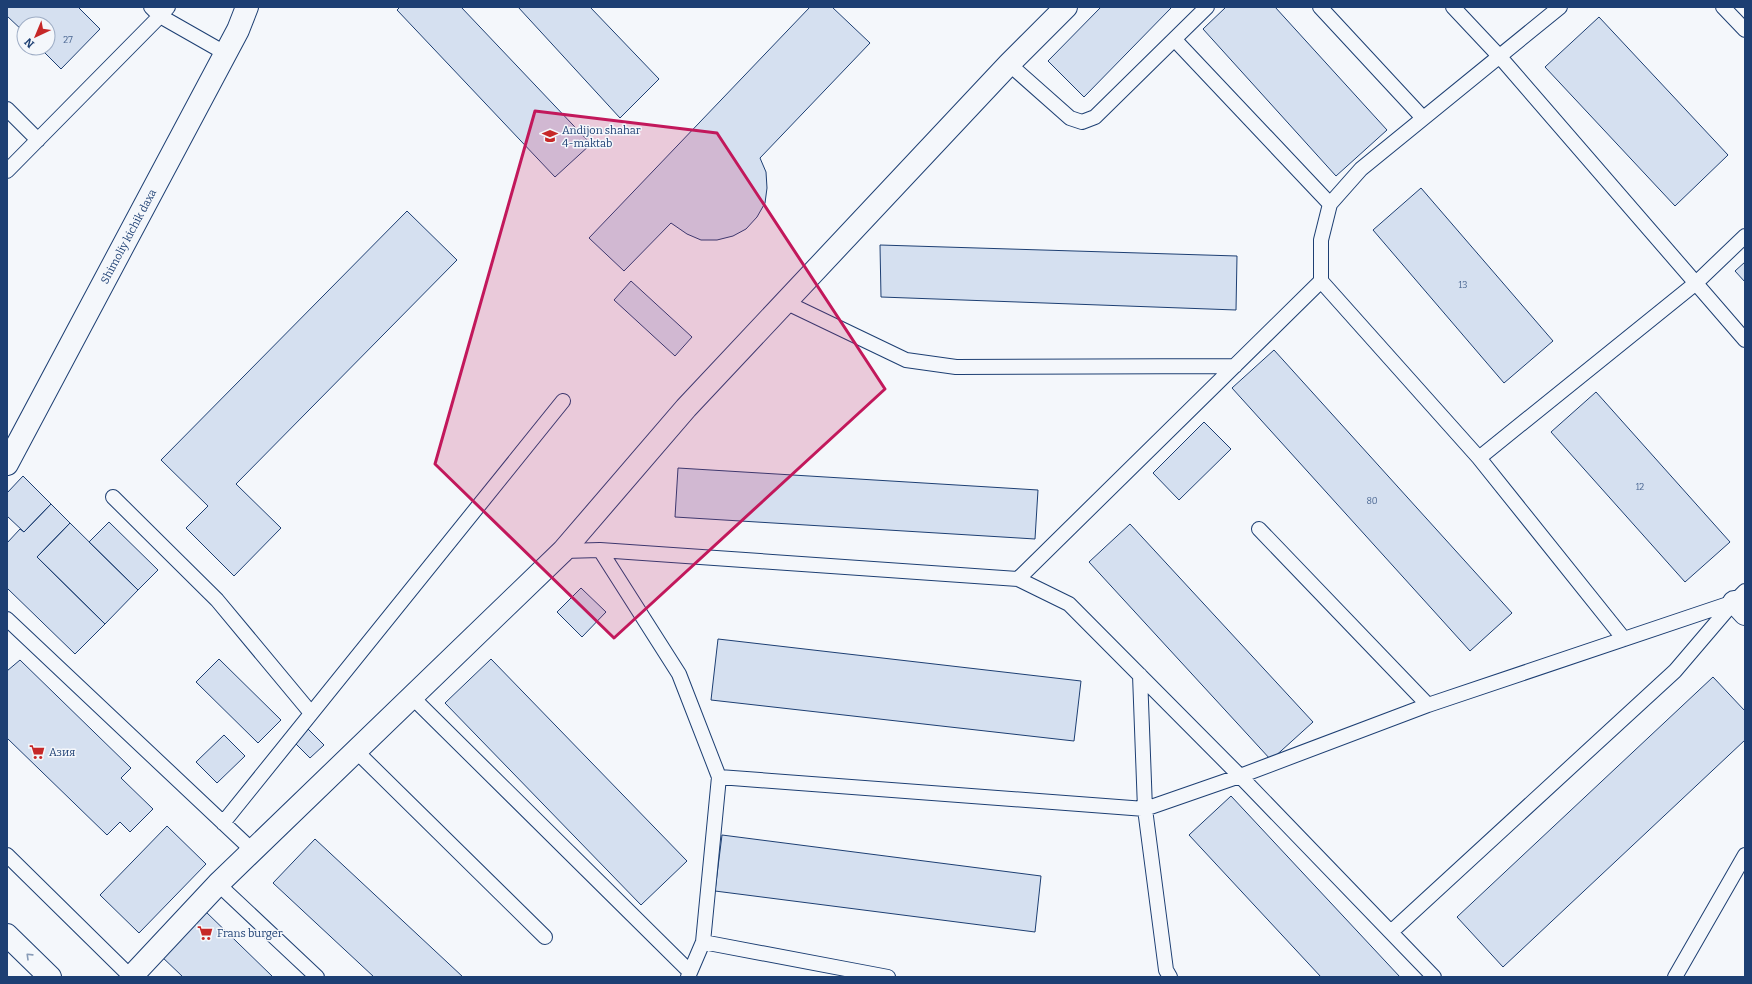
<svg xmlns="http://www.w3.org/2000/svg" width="1752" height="984" viewBox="0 0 1752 984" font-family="Bitter,serif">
	<rect width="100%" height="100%" fill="#f4f7fb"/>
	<path fill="#d5e0f0" stroke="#1d3f73" d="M7,7h71l22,22 -39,40 -21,-21h8v-24h-24v8l-17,-16z
		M400,7h61l130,137 -36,33 -158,-167z
		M518,7h72l69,72 -39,39z
		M810,7h22l38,36 -110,115 6,14 1,16 -2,15 -8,14 -11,12 -13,7 -16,4h-16l-14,-6 -16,-11 -47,48 -35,-33z
		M1101,7h71l-88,90 -36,-36z
		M1226,7h49l112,123 -51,46 -133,-147z
		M1599,17l129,138 -53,51 -130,-139z
		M1421,188l132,153 -49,42 -131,-153z
		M407,211l50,49 -221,224 45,44 -47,48 -48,-48 22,-22 -47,-46z
		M880,245l357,11 -1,54 -355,-13z
		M1745,262v20l-10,-11z
		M631,281l61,56 -17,19 -61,-56z
		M1274,350l238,263 -42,38 -238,-263z
		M1596,392l134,150 -45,40 -134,-150z
		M1204,422l27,27 -52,51 -26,-27z
		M678,468l360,22 -3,49 -360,-22z
		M23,476l28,28 -27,28 -17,-16v-23z
		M51,504l19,19 -33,34 68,67 -30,30 -68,-66v-45l13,-14 4,3z
		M109,522l49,48 -20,20 -49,-48z
		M70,523l68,67 -33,34 -68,-67z
		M1130,524l183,198 -42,38 -182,-198z
		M581,588l25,24 -24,25 -25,-25z
		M718,639l363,42 -7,60 -363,-41z
		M219,659l62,61 -23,23 -62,-61z
		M491,659l196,202 -46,44 -196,-202z
		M20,660l111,108 -10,10 32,31 -23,23 -10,-10 -13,13 -100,-97v-67z
		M1713,677l32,34v29l-242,227 -46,-50z
		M308,729l16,16 -14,13 -15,-15z
		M224,735l21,21 -28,27 -21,-21z
		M1231,796l169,181h-79l-132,-142z
		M167,826l39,38 -67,69 -39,-38z
		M722,835l319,41 -6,56 -320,-41z
		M315,839l148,138h-89l-101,-94z
		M204,910l69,67h-90l-23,-22z"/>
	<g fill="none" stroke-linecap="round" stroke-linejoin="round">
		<defs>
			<path id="lane" d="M151,7l9,9 8,-9
				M1320,7l103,111
				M1453,7l47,50 245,283
				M1723,7l22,23
				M1175,40l155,164
				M1009,64l61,54 12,4 13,-5 112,-110
				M7,109l31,31
				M7,171l153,-155 65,37
				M1321,281l158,177 145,181
				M785,302l121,58 50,7 279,-1
				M1479,458l217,-175 49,-47
				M113,497l104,103 94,113
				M1259,529l169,176
				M600,550l79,124 40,103 -16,165 -15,35
				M563,551l37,-1 418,29 51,25 171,172 194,201
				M1018,579l303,-298v-41l9,-36 31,-35 199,-162
				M7,619l245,231
				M1140,675l5,134 21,161 4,7
				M412,697l278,275
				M356,751l189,186
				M719,777l426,32 95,-33 188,-71 306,-103 11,-11
				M223,823l340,-422
				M7,855l124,122
				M218,884l99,93
				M1391,932l284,-261 58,-68
				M703,942l185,35
				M1675,977l70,-122"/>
			<g id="street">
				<path id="s1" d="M7,464l231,-434 9,-23"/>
				<path d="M1734,602l11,12"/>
				<path d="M131,977l87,-93 345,-333 123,-143 323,-344 57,-57"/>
			</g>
			<path id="primary" d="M7,935l43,42"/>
		</defs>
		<use href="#lane" stroke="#1d3f73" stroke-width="16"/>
		<use href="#street" stroke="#1d3f73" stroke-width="24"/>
		<use href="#primary" stroke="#1d3f73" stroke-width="24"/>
		<use href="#lane" stroke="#f4f7fb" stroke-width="14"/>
		<use href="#street" stroke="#f4f7fb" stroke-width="22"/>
		<use href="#primary" stroke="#f4f7fb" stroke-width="22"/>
	</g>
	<defs><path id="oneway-chevron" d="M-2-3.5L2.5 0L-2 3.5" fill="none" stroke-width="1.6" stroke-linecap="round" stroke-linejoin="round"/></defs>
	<use stroke="#889bb7" href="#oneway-chevron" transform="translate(29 956) rotate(-136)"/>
	<path fill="#c2185b" fill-opacity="0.2" stroke="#c2185b" stroke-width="3" stroke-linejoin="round" d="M535,111l182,22 168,256 -271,249 -179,-174z"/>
	<defs>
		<symbol id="school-bare" viewBox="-9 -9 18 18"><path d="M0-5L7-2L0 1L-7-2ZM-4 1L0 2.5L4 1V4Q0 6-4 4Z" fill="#c62828" stroke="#f4f7fb" stroke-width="2.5" paint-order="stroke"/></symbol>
		<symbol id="supermarket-bare" viewBox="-9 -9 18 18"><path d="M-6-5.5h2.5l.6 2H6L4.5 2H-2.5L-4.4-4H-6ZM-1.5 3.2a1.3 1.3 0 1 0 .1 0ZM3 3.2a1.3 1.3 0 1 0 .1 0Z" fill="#c62828" stroke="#f4f7fb" stroke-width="2.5" paint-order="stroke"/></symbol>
	</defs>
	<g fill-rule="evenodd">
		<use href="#school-bare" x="539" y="125" width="22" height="22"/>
		<use href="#supermarket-bare" x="26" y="741" width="22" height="22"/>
		<use href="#supermarket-bare" x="194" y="922" width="22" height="22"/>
	</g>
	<g text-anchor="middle" stroke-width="3" stroke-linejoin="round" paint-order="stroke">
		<g font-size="9" fill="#4b6792">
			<text x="68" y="43">27</text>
			<text x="1463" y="288">13</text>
			<text x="1640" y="490">12</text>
			<text x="1372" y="504">80</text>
		</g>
		<g font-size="11" fill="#1d3f73" stroke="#f4f7fb" text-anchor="start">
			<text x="562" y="134">Andijon shahar<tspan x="562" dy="13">4-maktab</tspan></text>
			<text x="49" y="756">Азия</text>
			<text x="217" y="937">Frans burger</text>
		</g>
		<g font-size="11" fill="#1d3f73" stroke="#f4f7fb">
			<text dy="4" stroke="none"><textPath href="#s1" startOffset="258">Shimoliy kichik daxa</textPath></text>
		</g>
	</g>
	<rect width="1752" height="984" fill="none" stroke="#1d3f73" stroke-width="16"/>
	<g transform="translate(36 36) rotate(224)"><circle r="19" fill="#f4f7fb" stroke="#9eadc5"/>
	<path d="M0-3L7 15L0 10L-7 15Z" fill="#c62828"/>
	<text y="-6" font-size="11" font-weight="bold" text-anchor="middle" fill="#1d3f73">N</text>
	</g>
</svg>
